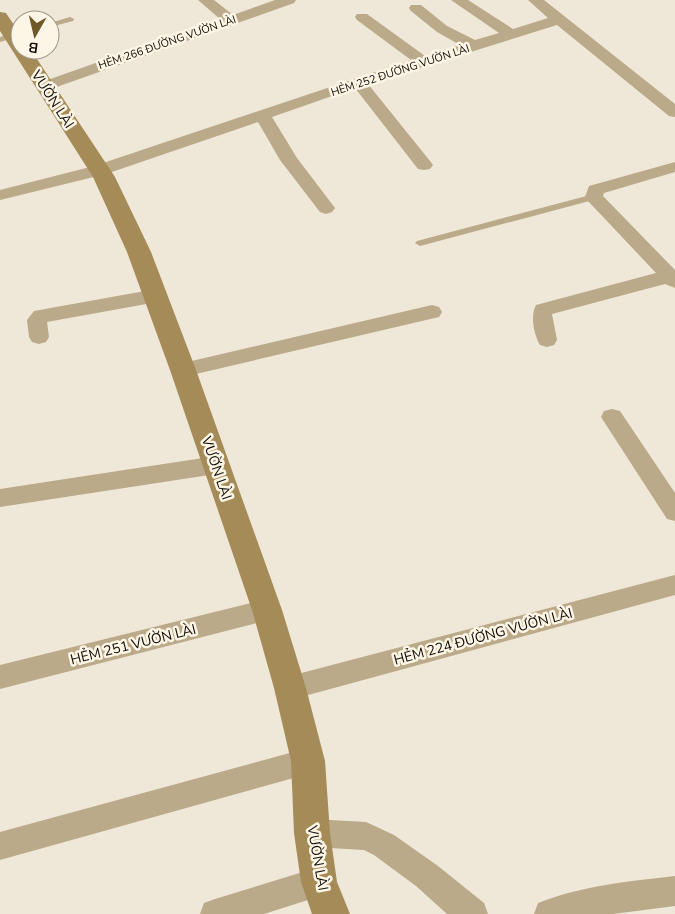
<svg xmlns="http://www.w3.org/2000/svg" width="675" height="914" viewBox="0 0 675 914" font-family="'Nunito Sans',sans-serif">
	<rect width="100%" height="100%" fill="#efe7d8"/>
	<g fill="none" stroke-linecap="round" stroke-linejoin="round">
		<path fill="#bbaa89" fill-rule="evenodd" d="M70,17l4,2 -1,2 -23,6v-4z
			M20,31v5l-20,6v-5z
			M594,194l3,1v4l-177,47 -5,-3 2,-2z"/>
		<path fill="#bbaa89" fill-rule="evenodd" d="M198,0h16l19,15 42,-15h21l-2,3 -243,86h-12l-2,-3 2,-3 181,-64z
			M451,0h17l45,29 35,-11 -20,-18h16l131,104v13l-6,-1 -112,-91 -189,59 62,77 3,4 -3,4 -6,1 -6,-1 -63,-81 -83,29 25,41 38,50 -3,4 -6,2 -6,-2 -40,-52 -22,-38 -152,52 -106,26v-10l94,-24 317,-106 -54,-40 -2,-3 2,-3h10l58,42 35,-11 -23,-13 -26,-21 -2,-3 2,-3h10l26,21 28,14 24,-7z
			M675,162v10l-71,21 -1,3 72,74v18l-10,-4 -113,30 5,26 -3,5 -7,2 -7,-2c-6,-10 -10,-29 -4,-40l120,-32 -68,-72 -3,-4 4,-11z
			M156,289l7,2 3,5 -3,5 -116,21 2,15 -3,5 -7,2 -7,-2 -3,-5 -2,-17 7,-9z
			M432,305l7,2 3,5 -3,5 -256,60 -7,-2 -3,-5 3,-5 7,-2z
			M612,409l8,2 55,82v28l-8,-2 -66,-102 3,-6z
			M216,456l8,3 3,6 -3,6 -8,3 -216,33v-18z
			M675,575v20l-385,105 -9,-4 -4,-8 4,-8 9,-4z
			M267,599l9,3 4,8 -4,8 -276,71v-24z
			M308,748l10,4 4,9 -4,9 -10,4 -308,86v-28z
			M312,819l54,3 28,13 44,31 46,37 4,11h-41l-31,-28 -42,-31 -10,-5 -52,-3 -10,-4 -5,-10 5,-10z
			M319,867l11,4 4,11 -4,11 -66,21h-64l4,-11 11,-4z
			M675,876v30l-62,8h-79l4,-11c43,-17 92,-22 137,-27z"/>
		<path fill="#a58b58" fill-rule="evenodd" d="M0,12l6,1 14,21v16h11l84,127 36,75 45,118 86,240 24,78 19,73 5,72 7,49 13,32h-38l-11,-32 -7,-49 -3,-72 -17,-73 -22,-78 -82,-240 -43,-118 -34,-75 -93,-146z"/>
	</g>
	<g text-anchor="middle" stroke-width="5" stroke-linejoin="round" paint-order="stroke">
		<g font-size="11" fill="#0f0c07" stroke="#fdf5e5">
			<text transform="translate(167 42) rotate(-19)" y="4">HẺM 266 ĐƯỜNG VƯỜN LÀI</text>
			<text transform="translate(400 70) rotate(-18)" y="4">HẺM 252 ĐƯỜNG VƯỜN LÀI</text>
		</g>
		<g font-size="14" fill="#0f0c07" stroke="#fdf5e5">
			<text transform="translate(53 99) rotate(57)" y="5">VƯỜN LÀI</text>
			<text transform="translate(217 468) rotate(71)" y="5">VƯỜN LÀI</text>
			<text transform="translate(483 636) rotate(-15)" y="5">HẺM 224 ĐƯỜNG VƯỜN LÀI</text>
			<text transform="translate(133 644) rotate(-14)" y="5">HẺM 251 VƯỜN LÀI</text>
			<text transform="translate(318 858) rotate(80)" y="5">VƯỜN LÀI</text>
		</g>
	</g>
	<g transform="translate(35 35) rotate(188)"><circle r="24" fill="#fdf5e5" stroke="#9e988c"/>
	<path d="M0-4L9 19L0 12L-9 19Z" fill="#6e5828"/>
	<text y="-8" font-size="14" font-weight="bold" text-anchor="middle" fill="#0f0c07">B</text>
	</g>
</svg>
